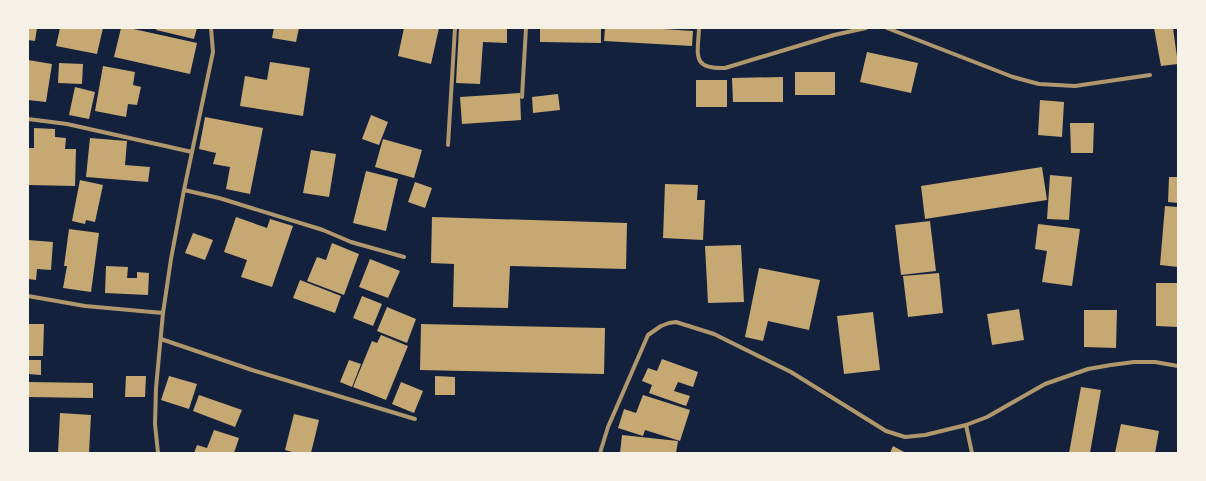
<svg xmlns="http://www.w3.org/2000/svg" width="1206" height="481" viewBox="0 0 1206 481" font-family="'Fira Sans Condensed',sans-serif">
	<rect width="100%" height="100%" fill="#14213d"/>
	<path fill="#c6a872" d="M28,28h9l-2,13 -7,-1z
		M60,28h43l-6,26 -41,-8z
		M121,28h8l68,15 -7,31 -76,-17z
		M157,28h40l-3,11 -38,-9z
		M274,28h25l-3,14 -24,-4z
		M404,28h35l-8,36 -33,-8z
		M459,28h48v15l-24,-1 -3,42 -24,-1z
		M540,28h61v15l-61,-1z
		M605,28h44l44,3 -1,15 -88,-5z
		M1154,28h19l5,36 -17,2z
		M867,52l51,11 -7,30 -51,-11z
		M28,60l24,4 -6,38 -18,-2z
		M270,62l40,6 -7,48 -63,-10 5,-30 22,4z
		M59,63l24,1 -1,20 -24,-1z
		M103,66l32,6 -2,13 8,2 -4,18 -9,-1 -2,13 -31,-6z
		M795,72h40v23h-40z
		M783,77v25h-50l-1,-24z
		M696,80h31v27h-31z
		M75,87l20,5 -6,27 -20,-4z
		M520,93l1,27 -59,4 -2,-27z
		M558,94l2,16 -27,3 -1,-16z
		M1040,100l24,2 -2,35 -24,-2z
		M371,115l17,7 -9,23 -17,-6z
		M205,117l58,11 -13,66 -24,-5 4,-22 -17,-3 3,-11 -17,-4z
		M1070,123h24l-1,30h-22z
		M34,128l21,1v8l11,1 -1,11h11l-1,37 -47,-1v-37h6z
		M90,138l37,3 -2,24 25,2 -2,15 -62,-5z
		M383,139l39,11 -8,28 -39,-11z
		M311,150l25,4 -7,43 -26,-4z
		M1042,167l5,33 -122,19 -4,-33z
		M366,171l32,8 -12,52 -33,-8z
		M1050,175l22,2 -3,43 -22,-1z
		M1169,177h9v26l-10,-1z
		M80,180l23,5 -8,37 -9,-2 -1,4 -13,-3z
		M415,182l17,6 -7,20 -17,-6z
		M665,184l33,1 -1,15h8l-2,40 -40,-2z
		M1165,206l13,1v60l-18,-2z
		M236,217l31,11 3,-9 23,7 -21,61 -31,-10 6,-17 -23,-8z
		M432,217l195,6 -1,46 -116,-3 -2,42 -55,-1 1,-43 -23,-1z
		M930,221l6,50 -35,4 -6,-50z
		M1038,224l42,5 -8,57 -30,-4 5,-31 -12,-2z
		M69,229l30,4 -8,59 -28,-4 4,-22h-3z
		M193,233l20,7 -8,20 -20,-7z
		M28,240l25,2 -2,28 -14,-1 -1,11 -8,-1z
		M332,243l27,11 -15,41 -37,-14 10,-24 9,3z
		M741,245l3,57 -36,1 -3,-57z
		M370,259l30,12 -12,27 -29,-11z
		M106,266l22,1 -1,11h10v-6l12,1 -1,22 -43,-2z
		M759,268l61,12 -11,50 -41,-9 -5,20 -18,-4z
		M939,273l4,40 -35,4 -5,-41z
		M300,280l41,16 -6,17 -42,-15z
		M1156,283h22v44l-22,-1z
		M362,296l20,8 -9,22 -20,-8z
		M387,307l29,12 -9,24 -30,-12z
		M1019,309l5,31 -32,5 -5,-31z
		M1084,310h33l-1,38 -32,-1z
		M873,312l7,58 -36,4 -7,-58z
		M28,324h16l-1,32h-15z
		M421,324l184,4 -1,46 -184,-4z
		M381,335l27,11 -22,54 -33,-13 19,-46 5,2z
		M662,359l36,13 -5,15 -15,-5 -4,9 16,5 -4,10 -37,-13 3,-8 -10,-4 6,-13 9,3z
		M28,360h13v15l-13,-1z
		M349,360l12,4 -9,23 -12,-5z
		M126,376h20l-1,21h-20z
		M169,376l28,8 -8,25 -28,-9z
		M435,376l20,1v18h-20z
		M28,382l65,1v15l-65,-1z
		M401,382l22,9 -9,22 -22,-9z
		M1081,387l20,3 -11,63h-21z
		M199,395l43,15 -7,17 -42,-16z
		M643,395l47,15 -10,31 -35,-11 -2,6 -25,-8 6,-19 12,4z
		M60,413l31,2 -2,38h-31z
		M294,414l25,6 -8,33h-15l-11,-3z
		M1121,424l38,7 -4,22h-40z
		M214,430l25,8 -5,15h-40l3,-8 10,3z
		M622,435l56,6 -2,12h-56z
		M893,446l13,7h-16z"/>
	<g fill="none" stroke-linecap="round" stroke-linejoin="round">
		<path stroke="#b1986c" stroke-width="4" d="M699,28c-1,27 -8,41 26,40l109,-33 32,-7
			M887,28l126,49 26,7 36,2 75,-11
			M522,97l4,-69
			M28,119l39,5 125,28
			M448,145l7,-117
			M184,190l35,8 104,32 28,12 53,15
			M28,296l57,10 78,7
			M161,339l91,31 163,49
			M966,425l6,28
			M158,453l-3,-29 1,-36 7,-75 8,-54 13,-69 29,-138 -2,-24
			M600,453l8,-26 40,-92 13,-9 8,-3 7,-1 38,12 77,38 95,59 19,6 20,-2 41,-10 21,-8 58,-33 43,-15 23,-4 23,-3h21l23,4"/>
	</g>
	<rect width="1206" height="481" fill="none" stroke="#f6f1e7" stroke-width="58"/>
</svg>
